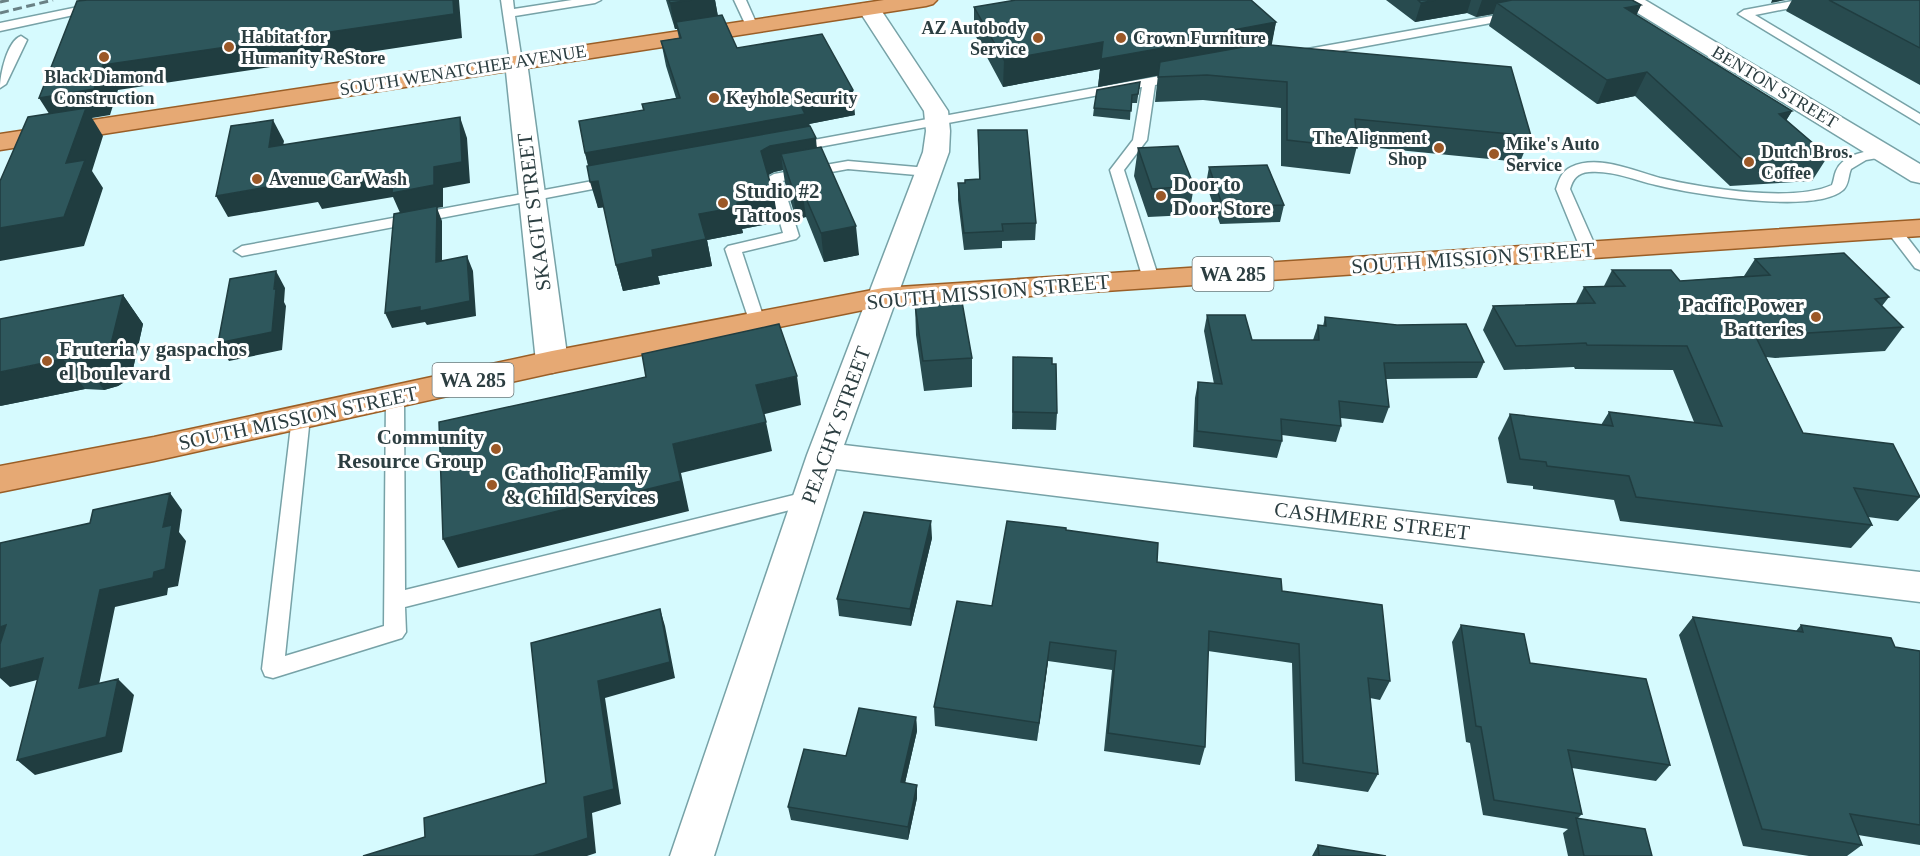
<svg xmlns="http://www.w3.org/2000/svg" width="1920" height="856" viewBox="0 0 1920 856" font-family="'Times New Roman',serif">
	<rect width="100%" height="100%" fill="#d6fafe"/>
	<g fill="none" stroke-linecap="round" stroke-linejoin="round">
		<defs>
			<path id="lane" d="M112,0h23l-6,3 -129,28v-8z
				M501,0h12l1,9 58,-9h29l-6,3 -80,13 7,46 -6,4 -6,-4z
				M734,0h12l12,27 -2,3h-8z
				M1798,0h24l-6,3 -61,12 165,99v10l-182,-110 6,-4z
				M1514,12l6,4 -2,2 -216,40 -6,-4 6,-4z
				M21,36l6,4 -21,44 -6,4c0,-13 7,-47 21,-52z
				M1181,72l6,4 -2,3 -30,6 -8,55 -23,30 35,109 -8,5 -8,-5 -33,-109 23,-30 9,-53 -350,65 -7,-4 7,-4z
				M1884,149l5,1 2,3 -2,3 -23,4 -15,9c-3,7 -2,16 -8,21 -28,25 -151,4 -187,-5 -22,-5 -44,-15 -67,-13 -12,1 -16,7 -19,17l27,61 -8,5 -8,-5 -25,-61c3,-9 5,-17 15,-22 27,-13 63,4 89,11 43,10 132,25 172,7 2,-5 2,-9 4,-14 8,-18 32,-20 48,-22z
				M848,161l80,7 7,4 -7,4 -80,-7 -66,12 17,55 -3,3 -54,13 23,70 -2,4h-12l-26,-77 3,-3 55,-13 -16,-55 7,-4z
				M614,177l5,1 2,3 -2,3 -377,72 -8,-5 8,-5z
				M1894,225l5,2 21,27v16l-5,-2 -29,-38z
				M395,391l6,2 3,4 1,193 405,-99 7,2 3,5 -3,5 -7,2 -405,102 1,25 -4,6 -129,40 -8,-2 -3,-7 30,-252 3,-4 6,-2 6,2 3,4 -25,239 99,-30 2,-229 3,-4z"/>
			<path id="street" d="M1619,0h26l275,164v19l-9,-2 -288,-177z
				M869,3l8,1 71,107 2,20 -1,21 -105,293 1076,127v30l-1084,-133 -122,387h-44l137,-401 116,-303 3,-21 -2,-20 -66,-102 3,-5z
				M516,55l8,2 3,5 41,300 -5,7 -11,4 -11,-4 -5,-7 -31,-300 3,-5z"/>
			<path id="primary" d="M884,0h53l-4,4 -7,2 -926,144v-16z
				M1920,220v16l-1037,70 -331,67 -398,88 -154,31v-26l154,-29 398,-86 331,-63z"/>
		</defs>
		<use href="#lane" stroke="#77a2a7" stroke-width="3"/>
		<use href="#street" stroke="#77a2a7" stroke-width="3"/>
		<use href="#primary" stroke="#9a5e26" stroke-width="3"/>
		<use href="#lane" fill="#fff" fill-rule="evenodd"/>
		<use href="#street" fill="#fff" fill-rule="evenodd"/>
		<use href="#primary" fill="#e6a974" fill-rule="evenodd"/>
		<path stroke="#698185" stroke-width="3" stroke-dasharray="9 4.5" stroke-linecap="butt" d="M0,2l9,-2
			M0,13l53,-13"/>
	</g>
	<path fill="#284b4f" d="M666,0h49l3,16 19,32 118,67 -46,9 8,24 42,107 -35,7 -18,-45 -10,2 -11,-36 -2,-13 -9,2 -6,3 10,47 -36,7 1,4 -36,7 5,26 -54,10 2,8 -37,7 -7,-26 -12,-58 -6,1 -13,-55 58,-43 -1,-6 34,-6 -10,-32 -5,-25 18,-3 -2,-9h-2z
		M1386,0h246l9,5 -5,10 156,96 -6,9 42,36 -16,25 -82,5 -95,-90 -38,8 -108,-78 4,-12 -17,3 -9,-4 -52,9z
		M1792,0h128v85l-134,-74z
		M974,7l302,15 -5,23 260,91 -11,26 -163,-16 -7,28 -69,-8v-58l-78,-8 -48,2 3,-27 -60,12 2,-18 -97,18 -29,-54z
		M1140,82l-3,21h-6l-1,17 -37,-4 1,-8z
		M978,130l58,93 -1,17 -33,1v7l-38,2 -6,-50v-17h7l14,-4z
		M1138,148l56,38 -5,29 -41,2 -14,-41z
		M1209,167l75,38 -4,17 -60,2 -14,-40z
		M1755,259l134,38 -7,9 21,21 -18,24 -110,7 -9,-1 37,76 117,64 -22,24 -30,-4 4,8 -21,23 -231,-27 -6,-21 -81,-11v-3l-26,-3 -9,-45 12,-24 91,11 8,-13 85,10 -21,-52 -98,-1 -1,-2 -70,3 -21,-40 10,-24 83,-3 8,-16 20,-1 8,-16 68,11 64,-5z
		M123,295l20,29 -12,54 -13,8 -14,4 -19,-1 -85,17z
		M915,305l57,53v29l-48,4 -8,-56z
		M1207,315l45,25h61l5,-15 5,1 2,-9 159,45 -7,16 -91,1 3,28 -6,16 -42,-5v8l-5,16 -54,-7v6l-5,17 -84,-11 2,-49 3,-16 16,2 -10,-53z
		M1013,357l44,56 -1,17 -44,-1z
		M1066,530l91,32 125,29 108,90 -10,19 -10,-2 8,76 -10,18 -73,-11 -3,-118 -84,-12 -3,96 -5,18 -96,-14 8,-81 -64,-9 -11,80 -102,-15 -1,-19 58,-101z
		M932,538l-21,88 -72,-10 -2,-17z
		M1693,617l103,14 5,-6 94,22 25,4v194l-62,-10 4,10 -15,11h-38l-66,-10 -64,-211z
		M1461,625l69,38 140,102 -14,16 -84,-13 10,46 -5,5 75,37h-84l-5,-23 5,-4 -85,-14 -13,-72 -4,-1 -14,-100z
		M916,717l1,14 -12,52 12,2v13l-9,42 -117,-20 -3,-13 58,-51z
		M1318,845l68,11h-74z"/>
	<path fill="#203d40" d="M453,0h6l3,38 -344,52 -8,25 -18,3 11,18 -11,35 11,17 -19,58 -84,15v-33l66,-65 -11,-40 -16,-25 64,-33z
		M691,0h24l4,23 -43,-1 1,7h-2l-5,-26z
		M1435,0h36l-4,13 -52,9 6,-19z
		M1482,0h88l-73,3 -4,11 -17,3z
		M1772,0h14l-15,3z
		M1641,5l-11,24 -5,-21z
		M1276,22l-5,27 -57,16 -116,22 2,-18 -97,18 1,-27 99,-18 103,-7z
		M1647,72l-12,24 -38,8 10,-24z
		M853,90l2,25 -46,9 -2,-26z
		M807,103l3,26 6,9 2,26 -37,-10 2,16 -9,2 -9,5 -173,2 -7,-26z
		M1792,111l-15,25 2,-22z
		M460,117l7,21 3,45 -27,5v19l-6,1 5,13v56l-41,-62 -8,-18 -71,12 -4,-7 -90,15 -12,-21 96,-17 122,-12z
		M273,120l11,21 -5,28 -10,-22z
		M598,181l8,26 -8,1 -8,-26z
		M802,189l4,28 -10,2 -3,-29z
		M774,196l4,26 -36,7 1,4 -36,7 5,26 -54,10 2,8 -37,7 -7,-26 36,-15 47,-36 38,-11z
		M856,226l3,29 -35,7 -3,-29z
		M467,256l6,15 3,45 -49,9 -2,-3 -33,6 -7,-15z
		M276,271l9,17 -1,14 2,4 -4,44 -53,11 -11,-18 56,-54z
		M123,295l20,29 -12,54 -13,8 -14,4 -22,-30z
		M63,359l22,30 -85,17v-34z
		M797,376l4,29 -40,10 -5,-30z
		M766,422l6,29 -91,22 8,38 -231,57 -15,-29 230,-95z
		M170,493l12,17 -3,22 7,9 -8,45 -10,2 -1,7 -52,12 -20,97 -16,-16 21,-98 63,-63z
		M931,521l1,17 -21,88 -1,-17z
		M660,609l5,17 10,52 -70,20 16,106 -29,9 4,40 -9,3h-54l51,-59 14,-116z
		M6,625l-6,22v-20z
		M1050,642l-2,19 -11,80 2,-18z
		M43,658l17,16 -50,13 -10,-9v-9z
		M118,679l16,16 -12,57 -87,23 -18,-15z
		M916,717l1,14 -15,65 -1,-14z
		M917,785v13l-9,42v-13z"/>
	<path fill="#2e575c" stroke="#203d40" stroke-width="1.5" d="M88,0h365l1,14 -351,51 -9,24 -55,9 38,-97z
		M669,0h22l-21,3z
		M1016,0h235l25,22 -70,13v2l13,1 -118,21 2,-17 -99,18 -30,-53z
		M1418,0h17l-14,3z
		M1512,0h120l9,5 -16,3 167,103 -13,3 49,42 -84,5 -97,-89 -40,8 -110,-77z
		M1829,0h91v48z
		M722,15l15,33 85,-14 31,56 -46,8v5l-7,1 5,10 -220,39 -6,-32 65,-11 -2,-6 38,-6 -19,-57 20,-3 -5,-16z
		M1260,44l251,23 20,69 -176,-17 2,29 -70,-8v-58l-80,-7 -49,2 2,-15z
		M1140,82l-2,12 -6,1 -1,16 -37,-3 3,-18z
		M86,108l-20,55 19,-3 -21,57 -64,11v-47l28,-64z
		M460,117l2,45 -28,5v18l-42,8 2,-20 -83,14 1,-8 -96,17 15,-70 42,-6 -4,27z
		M810,126l6,12 -46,8 -9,5 13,45 -37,7 1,4 -39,7 7,25 -54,11 1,7 -37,8 -18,-84 -8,1 -3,-16z
		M978,130h49l9,93 -34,1 1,7 -39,2 -6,-50h7v-3l15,-1z
		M1178,146l16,40 -42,3 -14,-41z
		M821,147l35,79 -35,7 -19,-44 -9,1 -12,-36z
		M1267,165l17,40 -61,2 -14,-40z
		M437,206l-1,56 31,-6 3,45 -50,10v-4l-35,6 9,-99z
		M1844,253l45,44 -14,2 28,28 -111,7 -39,-3 50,102 90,11 27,53 -66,-9 18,37 -236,-28 -7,-21 -82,-10 -1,-4 -26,-3 -10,-45 103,12 -4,-14 113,14 -35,-80 -100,-1 -1,-2 -70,3 -23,-40 102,-3 -11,-16 41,-1 -13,-16h59l9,11 90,-6 -15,-16z
		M276,271l-2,18h2l-4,43 -54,11 12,-64z
		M123,295l-13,53 -13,8 -15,4 -19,-1 -63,13v-53z
		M962,302l10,56 -49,3 -8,-56z
		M1207,315h38l7,25h67l-1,-15 8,1 -1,-9 72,8 69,-1 18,38 -100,1 5,44 -50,-6 2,25 -60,-7 1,22 -85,-10 1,-49 24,2z
		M779,324l18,52 -41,9 10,37 -93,22 8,37 -238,58 -4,-117 207,-45 -4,-23z
		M1013,357l39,1v6h4l1,49 -44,-1z
		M170,493l-7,34 9,-2 -7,44 -11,3 -1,6 -53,12 -21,98 39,-9 -12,58 -89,23 26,-102 -43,11v-25l6,-19 -6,2v-84l90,-20 3,-13z
		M864,512l67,9 -21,88 -73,-10z
		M1007,521l59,7v2l92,13 -1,19 124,17 1,12 100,14 8,76 -22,-3 10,96 -75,-11 -4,-119 -90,-13 -4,116 -97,-14 8,-82 -66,-9 -11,81 -105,-16 23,-106 35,5z
		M660,609l10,53 -72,19 16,108 -30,8 4,41 -55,18h-170l62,-19 -1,-19 122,-35 -15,-140z
		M1693,617l110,15 -2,-7 90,13 4,9 25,4v174l-70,-11 12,31 -100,-16z
		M1461,625l63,9 6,29 116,16 24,86 -102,-15 14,64 -88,-14 -13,-73 -5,-1z
		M859,708l57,9 -15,65 16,3 -9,42 -120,-20 16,-58 42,7z
		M1576,818l69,11 7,27h-68z
		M1318,845l68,11h-67z"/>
	<g fill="#9b5827" stroke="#fff" stroke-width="2">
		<circle cx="1038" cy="38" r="6"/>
		<circle cx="1121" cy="38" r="6"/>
		<circle cx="229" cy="47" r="6"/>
		<circle cx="104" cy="57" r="6"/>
		<circle cx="714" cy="98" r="6"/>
		<circle cx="1439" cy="148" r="6"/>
		<circle cx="1494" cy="154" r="6"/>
		<circle cx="1749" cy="162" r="6"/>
		<circle cx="257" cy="179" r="6"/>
		<circle cx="1161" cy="196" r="6"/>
		<circle cx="723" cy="203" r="6"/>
		<circle cx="1816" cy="317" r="6"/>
		<circle cx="47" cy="361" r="6"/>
		<circle cx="496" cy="449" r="6"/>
		<circle cx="492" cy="485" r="6"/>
	</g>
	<g text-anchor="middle" stroke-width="6" stroke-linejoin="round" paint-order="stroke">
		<g font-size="18" font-weight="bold" fill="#2c3e41" stroke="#fff" text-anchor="start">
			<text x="1026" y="34" text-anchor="end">AZ Autobody<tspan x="1026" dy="21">Service</tspan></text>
			<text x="241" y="43">Habitat for<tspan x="241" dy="21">Humanity ReStore</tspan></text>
			<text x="1133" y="44">Crown Furniture</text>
			<text x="104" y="83" text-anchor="middle">Black Diamond<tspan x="104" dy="21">Construction</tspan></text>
			<text x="726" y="104">Keyhole Security</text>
			<text x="1427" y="144" text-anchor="end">The Alignment<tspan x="1427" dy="21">Shop</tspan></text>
			<text x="1506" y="150">Mike's Auto<tspan x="1506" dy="21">Service</tspan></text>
			<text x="1761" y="158">Dutch Bros.<tspan x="1761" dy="21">Coffee</tspan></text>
			<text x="269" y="185">Avenue Car Wash</text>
		</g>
		<g font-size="18" fill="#2c3e41" stroke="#fff">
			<text transform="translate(463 70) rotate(-9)" y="6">SOUTH WENATCHEE AVENUE</text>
			<text transform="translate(1775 87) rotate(31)" y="6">BENTON STREET</text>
		</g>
		<g fill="#fff" stroke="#6b787a" stroke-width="1.5">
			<rect x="1192.5" y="257" width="81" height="34" rx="4.5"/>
			<rect x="432.5" y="363" width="81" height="34" rx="4.5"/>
		</g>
		<g font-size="20" font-weight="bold" fill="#2c3e41">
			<text x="1233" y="281">WA 285</text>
			<text x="473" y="387">WA 285</text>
		</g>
		<g font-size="21" font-weight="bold" fill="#2c3e41" stroke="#fff" text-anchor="start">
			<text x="1173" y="191">Door to<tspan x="1173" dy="24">Door Store</tspan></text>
			<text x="735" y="198">Studio #2<tspan x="735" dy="24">Tattoos</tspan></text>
			<text x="1804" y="312" text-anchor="end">Pacific Power<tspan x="1804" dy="24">Batteries</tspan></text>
			<text x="59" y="356">Fruteria y gaspachos<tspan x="59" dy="24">el boulevard</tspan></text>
			<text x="484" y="444" text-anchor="end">Community<tspan x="484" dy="24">Resource Group</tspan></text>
			<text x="504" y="480">Catholic Family<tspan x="504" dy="24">&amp; Child Services</tspan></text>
		</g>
		<g font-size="21" fill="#2c3e41" stroke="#fff">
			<text transform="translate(534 212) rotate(-97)" y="7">SKAGIT STREET</text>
			<text transform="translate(1473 258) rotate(-4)" y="7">SOUTH MISSION STREET</text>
			<text transform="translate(988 292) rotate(-5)" y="7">SOUTH MISSION STREET</text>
			<text transform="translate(298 418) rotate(-12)" y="7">SOUTH MISSION STREET</text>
			<text transform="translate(836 425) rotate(-70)" y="7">PEACHY STREET</text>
			<text transform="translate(1372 521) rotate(7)" y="7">CASHMERE STREET</text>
		</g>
	</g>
</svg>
